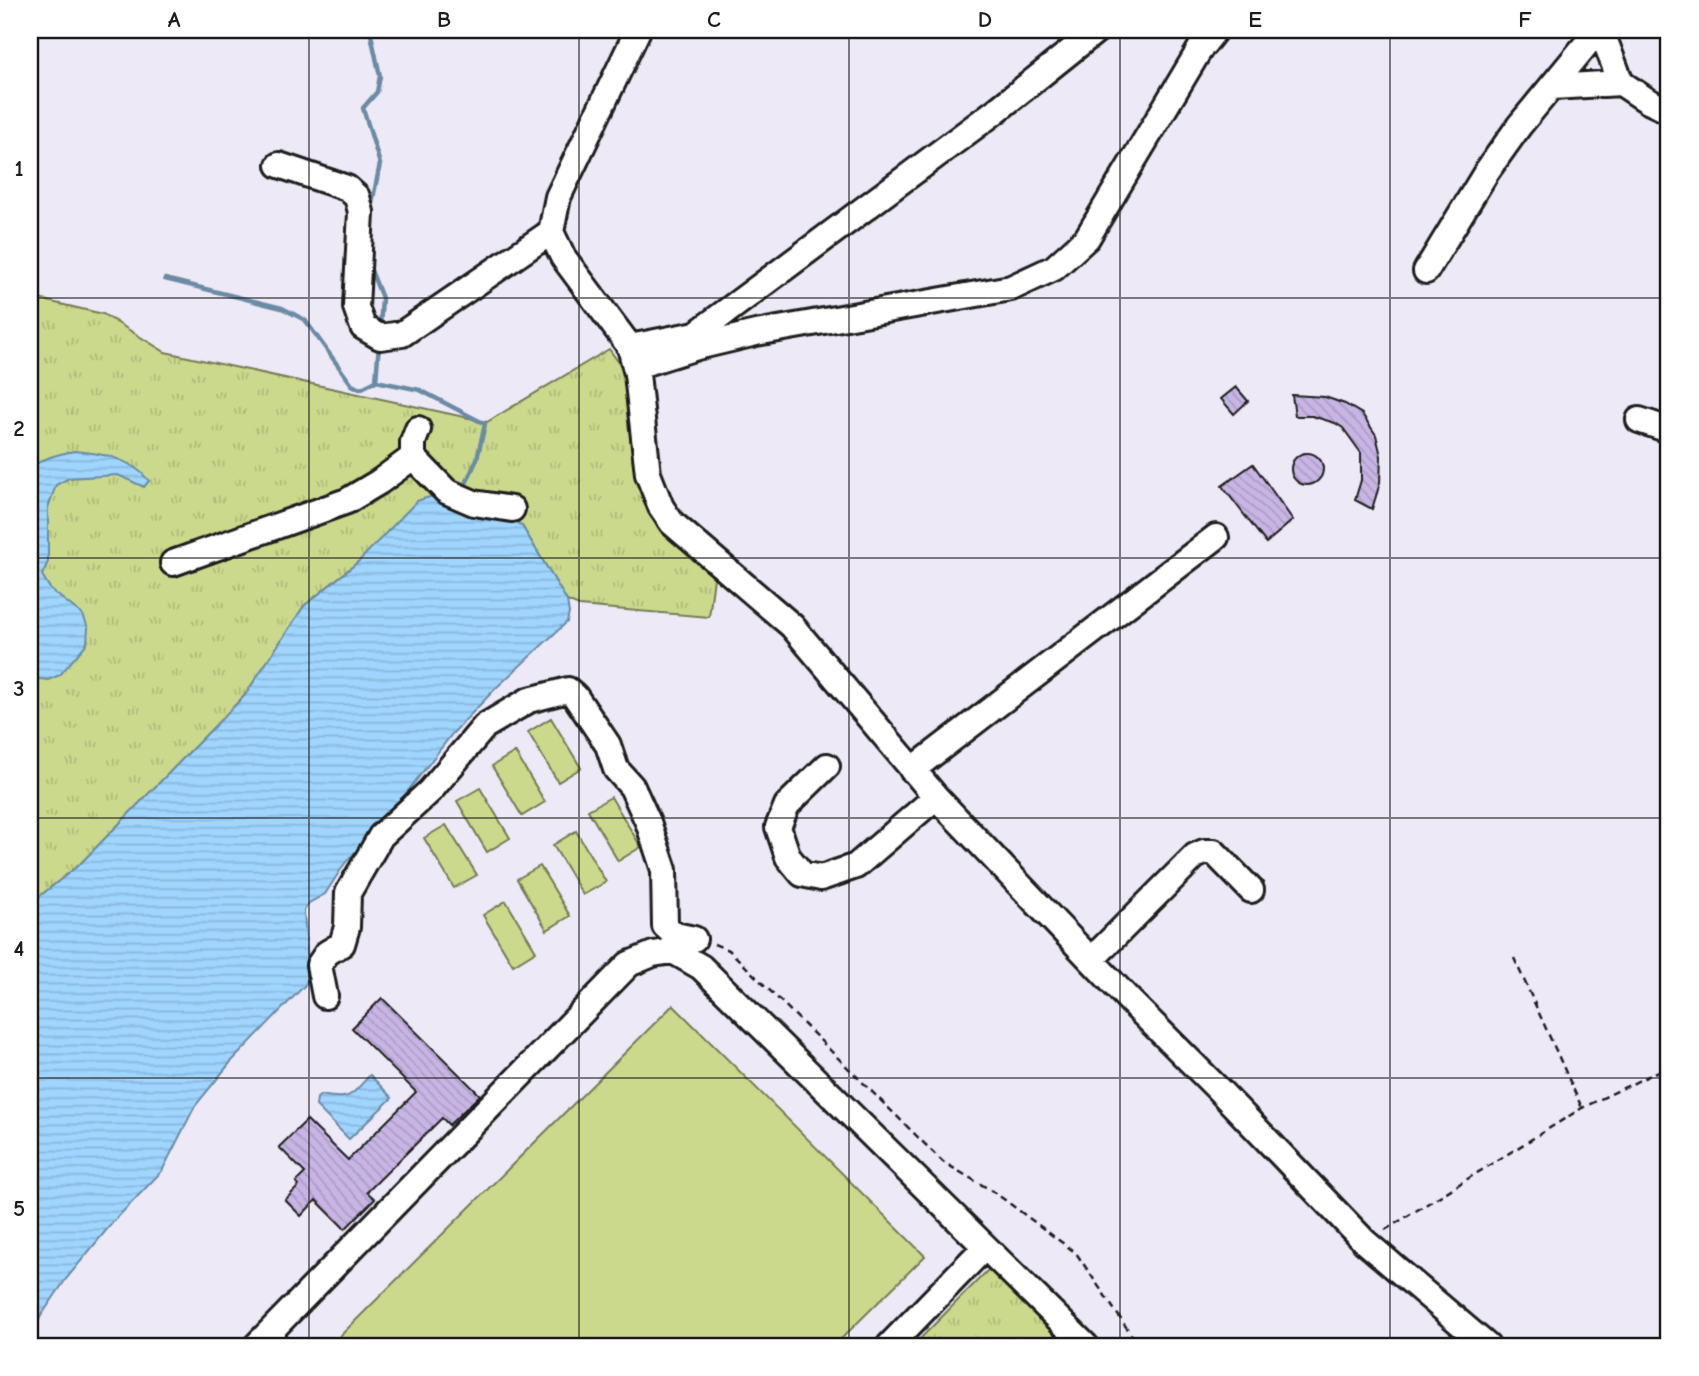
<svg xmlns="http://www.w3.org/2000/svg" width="1699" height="1376" viewBox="0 0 1699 1376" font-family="'Comic Neue',sans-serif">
	<defs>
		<pattern id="grass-tufts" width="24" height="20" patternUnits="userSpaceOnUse" patternTransform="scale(1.75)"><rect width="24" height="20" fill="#cbd98d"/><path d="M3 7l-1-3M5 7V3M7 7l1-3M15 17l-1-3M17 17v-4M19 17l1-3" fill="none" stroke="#aeba79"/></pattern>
		<pattern id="water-rules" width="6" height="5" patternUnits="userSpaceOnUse" patternTransform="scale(1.75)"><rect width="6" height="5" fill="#9fd5fe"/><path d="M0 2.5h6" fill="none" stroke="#88b6d9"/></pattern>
		<pattern id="building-back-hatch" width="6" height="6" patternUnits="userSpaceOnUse" patternTransform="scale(1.75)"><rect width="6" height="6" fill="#c8b5e5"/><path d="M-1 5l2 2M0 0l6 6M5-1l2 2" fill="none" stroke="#ab9bc4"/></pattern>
	</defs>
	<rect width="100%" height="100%" fill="#eee9f7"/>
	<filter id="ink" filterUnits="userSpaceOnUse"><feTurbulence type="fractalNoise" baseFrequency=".0143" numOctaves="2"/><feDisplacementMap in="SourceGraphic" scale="14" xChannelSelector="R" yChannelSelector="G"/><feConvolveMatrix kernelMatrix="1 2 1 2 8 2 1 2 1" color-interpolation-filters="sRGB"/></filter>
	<g filter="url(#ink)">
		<path fill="url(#grass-tufts)" stroke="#747a54" stroke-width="2" d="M30,297l73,17 62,38 322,70 122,-73 26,36 14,94 66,91 -6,47 -130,-11 -12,-5 -45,-75 -164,36 -54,44 -59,89 -165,169 -50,40z
			M990,1268l80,78h-157z"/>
		<path fill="#cbd98d" stroke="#747a54" stroke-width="2" d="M551,718l30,50 -23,14 -30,-50z
			M515,752l30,50 -23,14 -30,-50z
			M480,788l30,50 -23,14 -30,-51z
			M611,797l30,50 -23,14 -30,-51z
			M446,825l31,50 -23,13 -30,-50z
			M576,831l30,51 -23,13 -30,-50z
			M540,866l30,50 -23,14 -30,-51z
			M506,901l30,50 -23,14 -30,-50z
			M673,1005l252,251 -91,90h-504z"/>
		<path fill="url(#water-rules)" stroke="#6b8ba4" stroke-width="2" d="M74,451c27,2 58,7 75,30l-5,6 -26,-12 -49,3 -13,7 -8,23v54l-6,13 9,15 32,25 5,13 -1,15 -27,32 -12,5 -16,-2 -2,-4v-205c11,-11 29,-15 44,-18z
			M436,495l72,19 14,12 45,75 2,12 -2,9 -71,66 -44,46 -65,84 -42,45 -20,31 -16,9 -5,8 5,64 -4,10 -75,78 -35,43 -33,65 -49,51 -47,57 -25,37 -11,20v-432l50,-40 165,-169 59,-89 54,-44 59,-61z
			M370,1075l22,23 -43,41 -33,-33 1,-8 4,-3c30,6 29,1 49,-20z"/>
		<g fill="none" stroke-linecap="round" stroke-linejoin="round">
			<path stroke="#6b8ba4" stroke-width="4.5" d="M370,30l10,46 -3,16 -14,16 17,56 -9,44
				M369,265l13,33 -2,29
				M165,279l117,29 23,12 47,65 8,4 16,-8
				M379,343l-3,38 44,9 65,34 -8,35 -14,31"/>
		</g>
		<path fill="url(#building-back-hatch)" stroke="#1c1c1c" stroke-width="2" d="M1236,387l12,14 -14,13 -13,-15z
			M1292,395l33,2 20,7 17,10 14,21 5,21 -1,27 -8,26 -17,-9 6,-20v-27l-18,-25 -8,-5 -23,-7h-17z
			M1291 469a16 16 0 1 1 32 0a16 16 0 1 1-32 0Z
			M1253,464l40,56 -27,23 -44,-57z
			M382,998l98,97 -31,30 -7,-7 -75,74 8,7 -30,30 -29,-29 -15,16 -16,-16 14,-14 -3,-4 9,-9 -26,-26 28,-27 41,40 68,-68 -64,-64z"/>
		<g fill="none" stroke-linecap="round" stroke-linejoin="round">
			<defs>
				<path id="minor" d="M638,30l-80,167 -7,35 12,25 67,90 7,27 11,100 13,33 11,16 120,103 144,171 196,206 87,87 146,152 122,104
					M1601,30l20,53 27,18 21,10
					M1552,87l69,-4
					M279,165l68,23 10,9 4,15 -5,95 7,20 17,10 22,-3 149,-102
					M1426,271l61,-100 32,-45 79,-96
					M630,347l66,-13 301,-224 100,-80
					M636,366l61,-19 59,-14 255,-45 43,-20 33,-30 113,-189 15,-19
					M1639,420l30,10
					M418,429l-5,13v15l33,34 28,12 38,6
					M173,563l174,-62 32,-19 34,-25
					M827,766l-40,39 -9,22 10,30 14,17 19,4 35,-12 80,-69
					M912,770l304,-233
					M1091,960l104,-104 9,-4h10l37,38
					M325,996l-6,-31 8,-12 15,-9 5,-17 1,-34 33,-57 49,-45 55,-65 44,-26 39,-10 7,6 33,49 8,24 16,18 16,35 16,48 1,56 10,9 19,4
					M256,1346l373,-382 24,-10 20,-3 28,16 385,379
					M889,1346l96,-99"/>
			</defs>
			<use href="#minor" stroke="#1c1c1c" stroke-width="30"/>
			<path stroke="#1c1c1c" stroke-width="2.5" stroke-dasharray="7 5" stroke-linecap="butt" d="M714,944l15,6 214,212 51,30 82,61 63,93
				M1514,958l68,150
				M1385,1230l197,-122 87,-42"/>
			<use href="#minor" stroke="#fff" stroke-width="24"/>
		</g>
	</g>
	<path fill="none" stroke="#1c1c1c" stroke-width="2" stroke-opacity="0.55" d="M309,30v1316M579,30v1316M849,30v1316M1120,30v1316M1390,30v1316M30,298h1639M30,558h1639M30,818h1639M30,1078h1639"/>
	<rect width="1699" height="1376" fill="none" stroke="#fff" stroke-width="77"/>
	<rect x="38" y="38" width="1622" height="1300" fill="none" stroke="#1c1c1c" stroke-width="2.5"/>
	<g font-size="23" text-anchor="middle" font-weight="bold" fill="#1c1c1c">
		<text x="174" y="27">A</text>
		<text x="444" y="27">B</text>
		<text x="714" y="27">C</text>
		<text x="985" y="27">D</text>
		<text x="1255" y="27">E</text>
		<text x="1525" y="27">F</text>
		<text x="19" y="176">1</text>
		<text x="19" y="436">2</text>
		<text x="19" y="696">3</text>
		<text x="19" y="956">4</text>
		<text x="19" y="1216">5</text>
	</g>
</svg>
